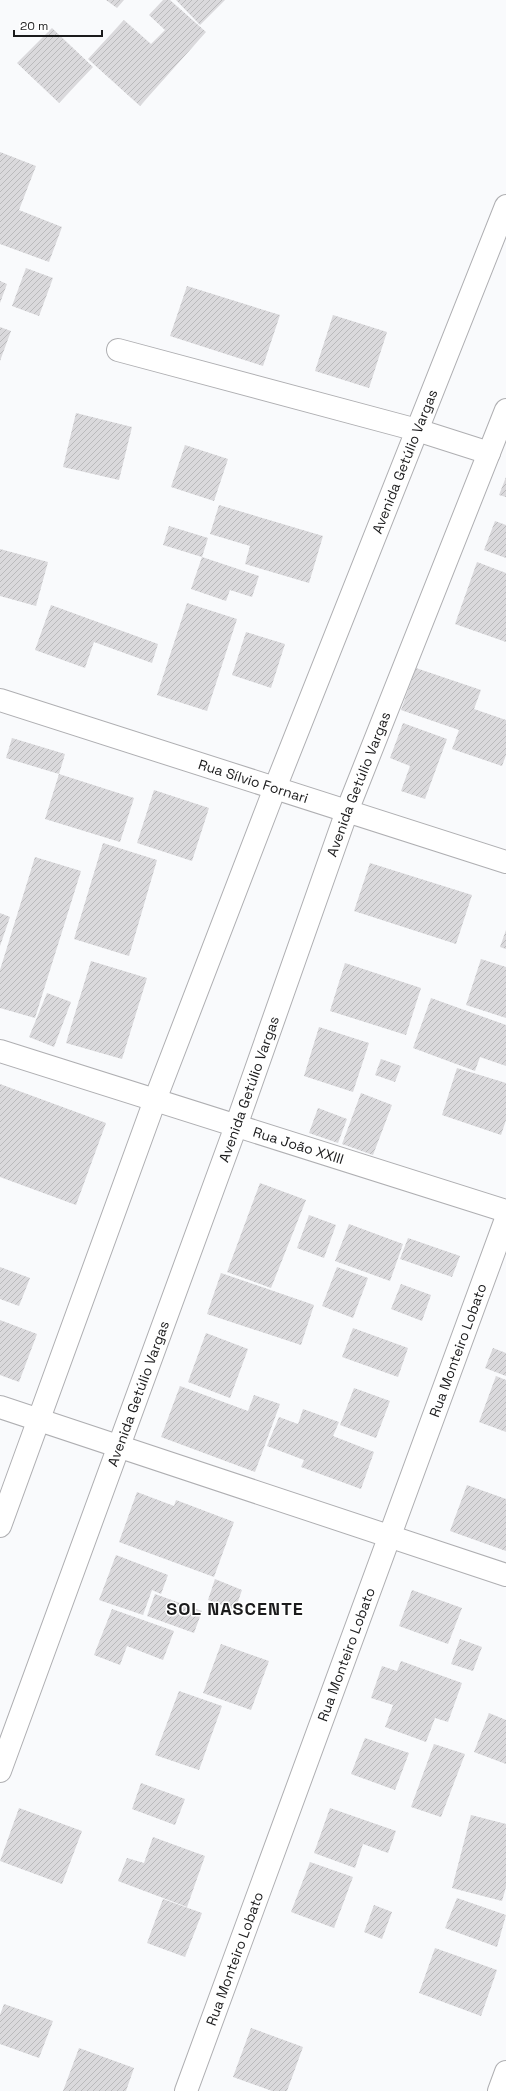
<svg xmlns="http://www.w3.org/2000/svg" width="506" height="2091" viewBox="0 0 506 2091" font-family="'Space Grotesk',sans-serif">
	<defs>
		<pattern id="building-hatch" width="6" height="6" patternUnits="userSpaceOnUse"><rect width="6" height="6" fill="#dad9dc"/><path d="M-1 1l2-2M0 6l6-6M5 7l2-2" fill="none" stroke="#bababc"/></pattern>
	</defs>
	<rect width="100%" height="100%" fill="#f9fafc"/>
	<path fill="url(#building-hatch)" d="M106,0h18l-7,8z
		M163,0h7l36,32 -66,74 -52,-47 36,-39 27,24 14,-14 -16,-15z
		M176,0h49l-25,25z
		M52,28l41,39 -34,36 -42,-40z
		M0,152l36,14 -17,44 43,17 -13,35 -49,-18z
		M26,268l27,10 -14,38 -27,-10z
		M0,281l7,3 -7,19z
		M187,286l93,29 -17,51 -93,-30z
		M333,315l54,17 -18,56 -54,-17z
		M0,327l11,4 -11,30z
		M76,413l56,14 -13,53 -56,-13z
		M185,445l43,14 -14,42 -43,-14z
		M506,477v20l-7,-2z
		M219,505l104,31 -14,47 -64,-19 5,-18 -40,-12z
		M495,521l11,4v33l-22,-8z
		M169,526l39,12 -6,19 -39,-12z
		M0,549l48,13 -12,44 -36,-10z
		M202,557l57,19 -7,21 -22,-7 -4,11 -35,-12z
		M477,562l29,11v69l-51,-18z
		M187,603l50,16 -30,92 -50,-16z
		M51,605l107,39 -6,19 -58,-21 -9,26 -50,-18z
		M246,632l39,12 -14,44 -39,-13z
		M416,668l65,22 -7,19 32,11v35l-4,11 -50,-17 7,-19 -58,-20z
		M403,723l44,16 -22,60 -24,-8 9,-25 -20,-8z
		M12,738l53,16 -6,20 -53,-16z
		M59,774l75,24 -14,44 -75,-23z
		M154,790l55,18 -17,53 -55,-18z
		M103,843l54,17 -28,96 -55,-17z
		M35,857l46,14 -46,147 -35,-10v-38z
		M370,863l102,32 -16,49 -102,-33z
		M0,913l10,4 -10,29z
		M506,930v19l-6,-2z
		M481,959l25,8v51l-40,-13z
		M91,961l56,17 -25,81 -56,-16z
		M345,963l76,25 -15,47 -76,-24z
		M47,993l24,9 -17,45 -25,-10z
		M431,998l75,27v41l-26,-9 -5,14 -62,-23z
		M319,1027l50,16 -16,49 -49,-16z
		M381,1059l20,7 -6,16 -20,-7z
		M457,1068l49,15v37l-5,15 -59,-20z
		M0,1084l106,39 -30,82 -76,-28z
		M361,1093l31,12 -19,50 -31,-11z
		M318,1108l29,11 -9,24 -29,-10z
		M260,1183l46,17 -35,88 -44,-16z
		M309,1215l27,10 -12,33 -27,-10z
		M349,1224l54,20 -13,37 -55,-20z
		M408,1238l52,18 -8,21 -52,-18z
		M0,1267l30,11 -11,28 -19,-7z
		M337,1267l31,11 -15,40 -31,-12z
		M221,1273l93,32 -13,40 -94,-31z
		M401,1284l30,11 -9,26 -31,-12z
		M0,1320l37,14 -18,48 -19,-7z
		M353,1328l55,20 -10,29 -56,-20z
		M206,1333l42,16 -18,49 -42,-16z
		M493,1348l13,5v23l-21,-8z
		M496,1376l10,4v52l-27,-10z
		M180,1386l68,25 6,-16 26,9 -25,68 -94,-35z
		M354,1388l36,13 -14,37 -36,-13z
		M303,1409l36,13 -6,14 41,16 -13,37 -60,-22 3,-7 -37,-14 12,-29 19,7z
		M467,1485l39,14v52l-56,-20z
		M137,1492l37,14 2,-6 58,22 -20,55 -95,-35z
		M116,1555l52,20 -7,19 -9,-4 -9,25 -44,-15z
		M215,1579l27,11 -7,20 -27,-10z
		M412,1590l50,18 -14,36 -49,-18z
		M155,1594l47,17 -8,22 -47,-17z
		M112,1609l62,22 -11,29 -36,-14 -7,19 -26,-10z
		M460,1639l22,8 -9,24 -22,-7z
		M221,1644l48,17 -18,49 -48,-17z
		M401,1661l61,22 -14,39 -13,-4 -9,24 -41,-15 8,-22 -22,-7 11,-32 15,5z
		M179,1691l43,15 -23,64 -44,-15z
		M489,1713l17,7v44l-32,-12z
		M365,1738l44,15 -14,37 -44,-16z
		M434,1744l31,10 -24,63 -30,-10z
		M141,1783l44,16 -10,26 -43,-16z
		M19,1808l63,23 -20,53 -62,-23z
		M330,1808l66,23 -8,22 -25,-9 -8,24 -41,-15z
		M471,1815l35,9v63l-4,14 -50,-13z
		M153,1837l52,19 -18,51 -69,-26 9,-23 17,5z
		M310,1862l43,15 -19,51 -43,-16z
		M457,1898l49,17 -9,32 -52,-19z
		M163,1899l39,14 -17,44 -38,-14z
		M374,1905l18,7 -10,27 -18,-7z
		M435,1948l62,22 -16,46 -62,-23z
		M4,2004l49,17 -14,37 -39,-14v-29z
		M251,2028l52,19 -16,44h-15l-39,-14z
		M79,2048l55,20 -8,23h-63z"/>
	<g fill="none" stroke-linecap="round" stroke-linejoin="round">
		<defs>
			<g id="street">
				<path d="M118,350l299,80 72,23"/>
				<path id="s1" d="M0,700l506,162"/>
				<path id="s2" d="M0,1051l506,160"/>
				<path d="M0,1407l506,168"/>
				<path id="s3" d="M0,1526l155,-426 120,-312 231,-582"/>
				<path id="s4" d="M0,1771l236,-645 111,-315 159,-401"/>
				<path id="s5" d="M186,2091l320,-872"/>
				<path d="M499,2091l7,-19"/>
			</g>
		</defs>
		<use href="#street" stroke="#afafb2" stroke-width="24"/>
		<use href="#street" stroke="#fff" stroke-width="22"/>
	</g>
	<g text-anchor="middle" stroke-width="3" stroke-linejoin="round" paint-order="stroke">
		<g font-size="14" fill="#1b1b1c" stroke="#fff">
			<text dy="5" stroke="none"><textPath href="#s3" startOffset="1139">Avenida Getúlio Vargas</textPath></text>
			<text dy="5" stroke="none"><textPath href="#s1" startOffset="266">Rua Sílvio Fornari</textPath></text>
			<text dy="5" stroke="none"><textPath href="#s4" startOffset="1050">Avenida Getúlio Vargas</textPath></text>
			<text dy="5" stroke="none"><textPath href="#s4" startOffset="726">Avenida Getúlio Vargas</textPath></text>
			<text dy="5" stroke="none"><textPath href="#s2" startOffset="313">Rua João XXIII</textPath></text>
			<text dy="5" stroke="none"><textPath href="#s5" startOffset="789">Rua Monteiro Lobato</textPath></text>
			<text dy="5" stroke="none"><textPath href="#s4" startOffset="402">Avenida Getúlio Vargas</textPath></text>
			<text dy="5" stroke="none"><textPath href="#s5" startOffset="465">Rua Monteiro Lobato</textPath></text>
			<text dy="5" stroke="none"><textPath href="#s5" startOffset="141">Rua Monteiro Lobato</textPath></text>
		</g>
		<g font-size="18" font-weight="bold" letter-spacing="1" fill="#1b1b1c" stroke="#fff">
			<text x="235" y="1615">SOL NASCENTE</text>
		</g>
	</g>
	<path d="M14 30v6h88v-6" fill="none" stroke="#1b1b1c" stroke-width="2"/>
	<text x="20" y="30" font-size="12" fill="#1b1b1c" stroke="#ffffff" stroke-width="3" paint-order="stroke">20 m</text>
</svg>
